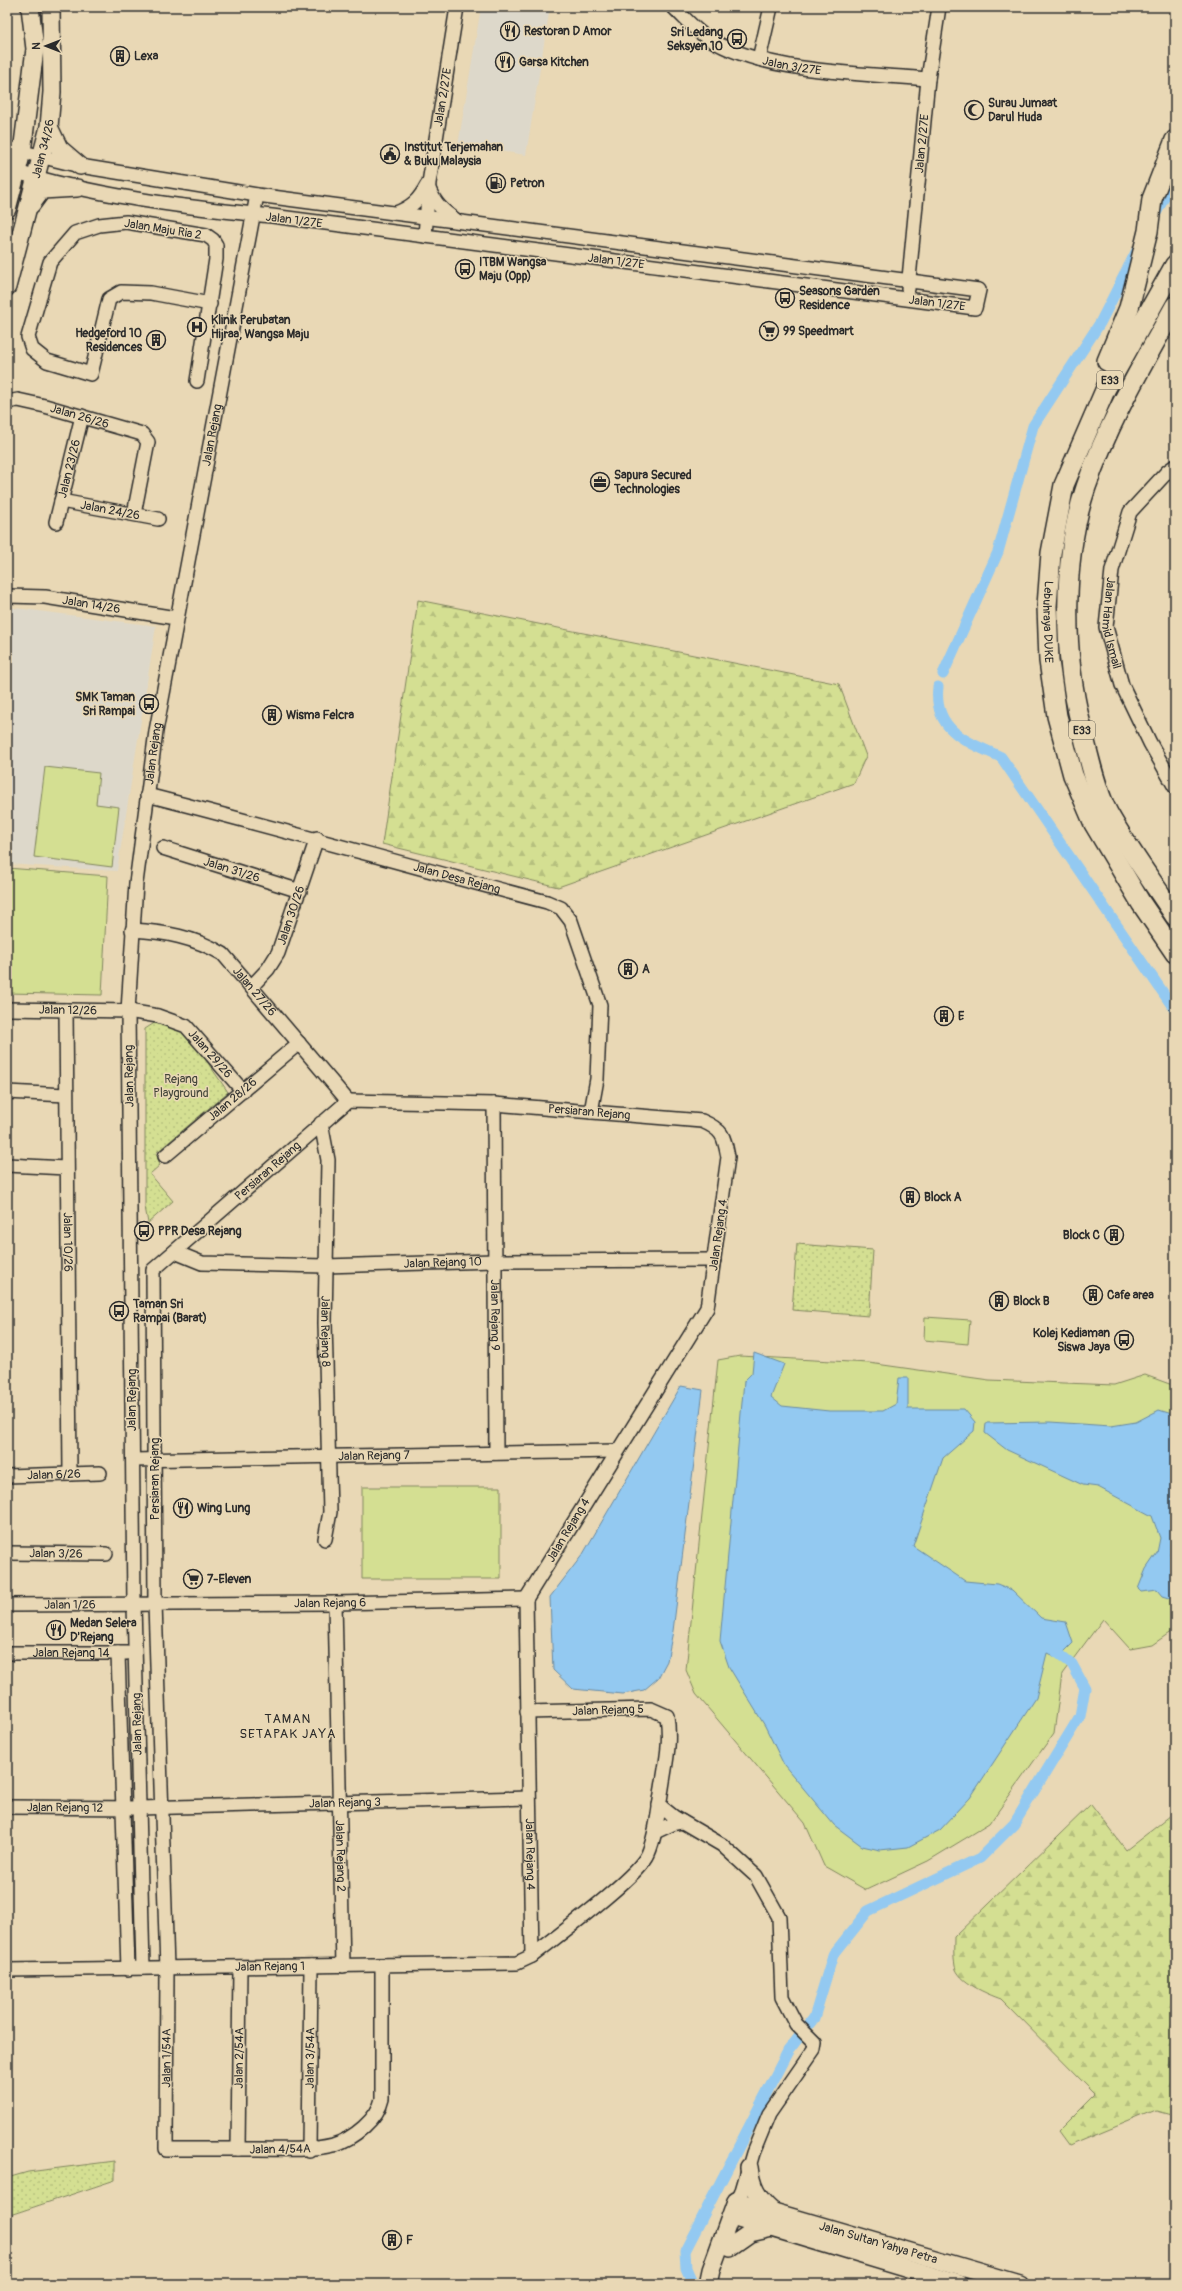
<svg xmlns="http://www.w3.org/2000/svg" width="1182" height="2291" viewBox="0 0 1182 2291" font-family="Pangolin,sans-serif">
	<defs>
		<pattern id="forest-firs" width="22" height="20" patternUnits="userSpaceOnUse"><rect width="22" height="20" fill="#d4df92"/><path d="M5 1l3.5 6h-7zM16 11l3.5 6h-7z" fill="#b6c07e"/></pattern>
		<pattern id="park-dots" width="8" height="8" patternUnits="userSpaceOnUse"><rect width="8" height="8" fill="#d4df92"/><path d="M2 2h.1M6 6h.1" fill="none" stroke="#b6c07e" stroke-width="1.8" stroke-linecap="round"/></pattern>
	</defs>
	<rect width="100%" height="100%" fill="#e9d8b5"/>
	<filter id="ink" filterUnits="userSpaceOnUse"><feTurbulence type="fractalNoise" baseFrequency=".025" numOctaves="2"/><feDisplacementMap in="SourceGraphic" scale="8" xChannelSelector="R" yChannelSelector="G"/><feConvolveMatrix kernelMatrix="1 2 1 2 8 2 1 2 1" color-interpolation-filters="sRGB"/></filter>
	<g filter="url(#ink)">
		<path fill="#ddd8ca" d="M481,7h69l-24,148 -68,-10z
			M7,607l149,19 -39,245 -110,-7z"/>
		<path fill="#d4df92" stroke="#80855e" d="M45,767l54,6 -3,31 23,3 -7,60 -78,-10z
			M7,868l101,8 -6,119 -95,-2z
			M925,1317l45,3 -2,24 -44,-4z
			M740,1356l129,7 120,17 125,5 31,-10 30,11v243l-23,16 -22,4 -27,-30 -41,55 -8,59 -65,91 -61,37 -62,29 -42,-24 -19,-43 -109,-129 -10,-24 32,-310z
			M362,1487h139v92h-139z"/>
		<path fill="url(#forest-firs)" stroke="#80855e" d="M418,600l421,84 27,72 -12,27 -296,104 -176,-43z
			M1091,1804l35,46 49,-38v303l-19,-5 -87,36 -11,-15 37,-37 -94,-95c-14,-5 -43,-17 -46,-33 -2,-9 -1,-20 -1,-29z"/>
		<path fill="url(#park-dots)" stroke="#80855e" d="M156,1022l25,9 20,22 27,39 -72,61 4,12 -10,9 23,27 -25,22 -3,-16v-178z
			M797,1244l76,6 -4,66 -77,-6z
			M115,2161v19l-108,36v-38l21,-6z"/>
		<path fill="#93c9f1" stroke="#698aa2" d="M754,1353l30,11 -13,33 11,9 47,5h54l13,-7 3,-26h9v31h56l11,13 -1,9 -31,27 -30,88 52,35 32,3 15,6 29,28 25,4 7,21 -15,15 -11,-5 -11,45 -66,100 -30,32 -32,17 -28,3 -18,-4 -28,-21 -50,-60 -19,-39 -36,-59 -9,-26 24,-260 8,-8z
			M681,1386l22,4 -30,241 -6,30 -9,17 -14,12 -21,4 -50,-5 -20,-19 -3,-73 33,-43z
			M1159,1410l16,5v113l-5,26 5,7v39l-13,-4 -5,-6 -16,2 -3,-3 8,-20 11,-16 3,-15 -8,-22 -54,-29 -15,-2 -76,-35 -22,-17 1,-10 64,-1 61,4 25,-4z"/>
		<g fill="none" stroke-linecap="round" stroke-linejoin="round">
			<path stroke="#93c9f1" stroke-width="11" d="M1154,217l21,-40
				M943,674l55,-122 35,-126 67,-103 36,-71
				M938,687c-5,44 30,55 63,70l174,253
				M693,2284l-7,-16 -1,-17 103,-200 26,-33 19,-63 35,-44 112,-53 34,-34 66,-108 5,-28 -13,-24 -23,-18"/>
			<defs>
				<g id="minor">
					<path id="s1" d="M673,7c10,9 19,20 29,27 56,40 159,39 226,45"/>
					<path d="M759,59l12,-52"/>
					<path d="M7,148l73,18 177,29 722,95 -4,18 -703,-92c-90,-9 -179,-20 -265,-47"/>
					<path d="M429,189c6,15 14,22 27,31"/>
					<path d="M396,213c16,-6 23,-13 31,-28"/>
					<path id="s2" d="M425,236l4,-53 28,-176"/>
					<path id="s3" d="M908,289l20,-210 11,-72"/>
					<path d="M197,381l19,-122v-14l-3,-5 -7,-5 -80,-13 -27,3 -24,8 -25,29 -22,75 4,12 15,12 44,13 18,-75 12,-7 30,1 59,11"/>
					<path id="s4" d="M7,402l11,-2 27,6 97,28 6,8 -14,72"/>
					<path id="s5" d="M1175,466l-7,5 -38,41 -18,58 -6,57 16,58 28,58 25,44"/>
					<path id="s6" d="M61,501l97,18"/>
					<path id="s7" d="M56,522l26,-106"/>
					<path id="s8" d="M7,596l38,1 131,21"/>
					<path id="s9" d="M147,795c134,34 266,72 400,107l14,6 10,13 29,84 -3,74 -6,33"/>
					<path id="s10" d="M163,848l137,43"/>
					<path id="s11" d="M132,930c33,2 62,7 91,24l125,147"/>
					<path id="s12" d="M252,986l16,-17 10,-16 39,-115"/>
					<path id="s13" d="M7,1009l121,2 30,5 28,10 57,65"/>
					<path id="s14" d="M66,1010l4,464"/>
					<path d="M7,1092l59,3"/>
					<path id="s15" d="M494,1104l2,349"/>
					<path id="s16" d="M321,1123l7,37 -3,163 5,189 -5,27"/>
					<path id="s17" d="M165,1156l134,-113"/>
					<path d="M7,1165l59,3"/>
					<path id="s18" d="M175,1252l27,11 123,3 169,-5 220,-1"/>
					<path id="s19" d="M133,1460l483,-9"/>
					<path id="s20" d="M7,1476l93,-3"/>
					<path id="s21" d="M7,1553l99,1"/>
					<path id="s22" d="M335,1603l8,363"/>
					<path id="s23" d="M7,1605l328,-2 191,-4"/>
					<path id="s24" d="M7,1653h120"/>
					<path d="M118,1653l10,316"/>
					<path d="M659,1805l15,12 48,28 34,31 23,41 3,80 14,27 19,19 -1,6 -45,65 -16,39 -12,41 -5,7"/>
					<path id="s25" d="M7,1807l132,1 389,-10"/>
					<path d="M655,1832l17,-8 10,-2"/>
					<path id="s26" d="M382,1965v134c-4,20 -29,40 -49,46 -25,6 -50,4 -75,4 -31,0 -61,0 -92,0l1,-181 -12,-364 -2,-334 195,-169 146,3 208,17c21,9 22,15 26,36l-21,151 -181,291 6,357"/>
					<path id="s27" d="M143,1968l-9,-364 -6,-593 8,-128 20,-152 101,-536"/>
					<path id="s28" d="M7,1970l510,-7 15,-7c24,-19 106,-79 116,-102 9,-21 10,-44 14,-66 4,-27 9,-45 5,-72l-16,-7 -124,3"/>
					<path id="s29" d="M238,2149l2,-182"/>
					<path id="s30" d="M309,2150l2,-184"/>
				</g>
				<g id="major">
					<path d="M49,127l10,21 21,18"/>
					<path d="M31,205l11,-15 35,-2"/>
					<path d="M7,209l15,-57 13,-103 -5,-42"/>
					<path id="s31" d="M7,287l42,-160 3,-35 -1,-85"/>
					<path d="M749,2167c2,19 8,31 23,44"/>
					<path d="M732,2216l227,68"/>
					<path d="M730,2247l20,-14 22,-5"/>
					<path id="s32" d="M708,2284l3,-14 25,-69 284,83"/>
				</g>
				<g id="highway">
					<path id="s33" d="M1175,265l-69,123 -42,97 -13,68 -4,53 2,55 8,55 16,59 21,49 47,79 34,50"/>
					<path d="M1175,306c-32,58 -67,117 -89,181 -24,70 -23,167 -5,238 6,25 15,66 27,88 20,36 45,69 67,103"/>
					<path d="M1107,361l22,-53 19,-77 4,-32 23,-59"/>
				</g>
			</defs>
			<use href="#minor" stroke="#2b2b2b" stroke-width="16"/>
			<use href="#major" stroke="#2b2b2b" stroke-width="20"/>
			<use href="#highway" stroke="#2b2b2b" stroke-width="22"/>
			<use href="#minor" stroke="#e9d8b5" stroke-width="13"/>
			<use href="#major" stroke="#e9d8b5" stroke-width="17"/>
			<use href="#highway" stroke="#e9d8b5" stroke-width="19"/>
		</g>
	</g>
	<defs>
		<symbol id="restaurant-ring" viewBox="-11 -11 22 22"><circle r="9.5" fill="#e9d8b5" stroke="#2b2b2b" stroke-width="1.5"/><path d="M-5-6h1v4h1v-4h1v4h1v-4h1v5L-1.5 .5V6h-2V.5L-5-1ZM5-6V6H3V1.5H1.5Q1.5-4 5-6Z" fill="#2b2b2b"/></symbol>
		<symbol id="bus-ring" viewBox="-11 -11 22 22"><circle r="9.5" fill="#e9d8b5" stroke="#2b2b2b" stroke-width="1.5"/><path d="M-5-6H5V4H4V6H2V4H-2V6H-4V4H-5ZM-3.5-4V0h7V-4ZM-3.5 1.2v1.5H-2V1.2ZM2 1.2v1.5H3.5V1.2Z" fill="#2b2b2b"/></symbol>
		<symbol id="building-ring" viewBox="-11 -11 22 22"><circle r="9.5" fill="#e9d8b5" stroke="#2b2b2b" stroke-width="1.5"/><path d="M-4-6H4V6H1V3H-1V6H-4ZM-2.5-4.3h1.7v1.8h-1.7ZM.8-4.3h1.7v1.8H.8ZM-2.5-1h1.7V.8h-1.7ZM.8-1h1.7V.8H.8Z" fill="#2b2b2b"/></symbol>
		<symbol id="mosque-ring" viewBox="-11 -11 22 22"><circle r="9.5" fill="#e9d8b5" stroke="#2b2b2b" stroke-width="1.5"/><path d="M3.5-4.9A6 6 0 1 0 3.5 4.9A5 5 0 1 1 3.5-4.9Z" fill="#2b2b2b"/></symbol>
		<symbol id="civic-ring" viewBox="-11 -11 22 22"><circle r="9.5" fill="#e9d8b5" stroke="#2b2b2b" stroke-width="1.5"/><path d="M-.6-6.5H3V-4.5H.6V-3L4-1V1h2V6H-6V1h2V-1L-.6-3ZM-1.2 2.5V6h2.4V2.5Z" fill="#2b2b2b"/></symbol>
		<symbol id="fuel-ring" viewBox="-11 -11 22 22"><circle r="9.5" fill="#e9d8b5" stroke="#2b2b2b" stroke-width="1.5"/><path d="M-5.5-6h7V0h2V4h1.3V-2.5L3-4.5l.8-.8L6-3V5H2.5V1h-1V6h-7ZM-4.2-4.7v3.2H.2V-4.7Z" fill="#2b2b2b"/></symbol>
		<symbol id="hospital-ring" viewBox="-11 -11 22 22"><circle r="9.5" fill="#e9d8b5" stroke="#2b2b2b" stroke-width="1.5"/><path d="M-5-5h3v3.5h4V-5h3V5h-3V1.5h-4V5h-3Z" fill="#2b2b2b"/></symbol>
		<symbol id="supermarket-ring" viewBox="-11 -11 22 22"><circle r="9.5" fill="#e9d8b5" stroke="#2b2b2b" stroke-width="1.5"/><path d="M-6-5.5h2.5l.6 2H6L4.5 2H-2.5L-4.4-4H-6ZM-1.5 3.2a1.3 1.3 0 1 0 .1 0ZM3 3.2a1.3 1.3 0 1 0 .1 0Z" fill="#2b2b2b"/></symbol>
		<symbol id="office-ring" viewBox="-11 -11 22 22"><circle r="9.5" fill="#e9d8b5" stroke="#2b2b2b" stroke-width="1.5"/><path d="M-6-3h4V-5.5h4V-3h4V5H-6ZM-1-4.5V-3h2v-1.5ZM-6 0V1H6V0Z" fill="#2b2b2b"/></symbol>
	</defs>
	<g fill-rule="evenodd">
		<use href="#restaurant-ring" x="499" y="20" width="22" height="22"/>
		<use href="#bus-ring" x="726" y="28" width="22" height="22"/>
		<use href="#building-ring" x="109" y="45" width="22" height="22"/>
		<use href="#restaurant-ring" x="494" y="51" width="22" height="22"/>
		<use href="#mosque-ring" x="963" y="99" width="22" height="22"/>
		<use href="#civic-ring" x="379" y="143" width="22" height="22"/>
		<use href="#fuel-ring" x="485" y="172" width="22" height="22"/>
		<use href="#bus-ring" x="454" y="258" width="22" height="22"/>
		<use href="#bus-ring" x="774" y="287" width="22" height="22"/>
		<use href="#hospital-ring" x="186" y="316" width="22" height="22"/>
		<use href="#supermarket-ring" x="758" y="320" width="22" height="22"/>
		<use href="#building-ring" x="145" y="329" width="22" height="22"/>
		<use href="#office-ring" x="589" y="471" width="22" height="22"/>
		<use href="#bus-ring" x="138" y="693" width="22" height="22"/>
		<use href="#building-ring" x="261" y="704" width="22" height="22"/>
		<use href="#building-ring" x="617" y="958" width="22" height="22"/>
		<use href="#building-ring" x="933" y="1005" width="22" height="22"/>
		<use href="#building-ring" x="899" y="1186" width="22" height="22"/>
		<use href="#bus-ring" x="133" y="1220" width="22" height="22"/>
		<use href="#building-ring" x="1103" y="1224" width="22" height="22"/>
		<use href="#building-ring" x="1082" y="1284" width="22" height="22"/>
		<use href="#building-ring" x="988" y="1290" width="22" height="22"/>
		<use href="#bus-ring" x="108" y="1300" width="22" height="22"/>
		<use href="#bus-ring" x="1113" y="1329" width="22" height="22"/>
		<use href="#restaurant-ring" x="172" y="1497" width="22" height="22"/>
		<use href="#supermarket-ring" x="182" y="1568" width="22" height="22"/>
		<use href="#restaurant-ring" x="45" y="1619" width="22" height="22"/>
		<use href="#building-ring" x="381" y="2229" width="22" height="22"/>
	</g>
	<g text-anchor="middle" stroke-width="3" stroke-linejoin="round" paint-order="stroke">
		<g fill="#e9d8b5" stroke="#645f54" stroke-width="1">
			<rect x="1097" y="371" width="26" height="18" rx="3"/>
			<rect x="1069" y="721" width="26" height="18" rx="3"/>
		</g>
		<g font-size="11" font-weight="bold" fill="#2b2b2b">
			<text x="1110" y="384">E33</text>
			<text x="1082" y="734">E33</text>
		</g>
		<g font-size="12" font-weight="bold" fill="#2b2b2b" stroke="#e9d8b5" text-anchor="start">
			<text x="524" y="35">Restoran D Amor</text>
			<text x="723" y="36" text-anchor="end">Sri Ledang<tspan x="723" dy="14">Seksyen 10</tspan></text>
			<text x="134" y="60">Lexa</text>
			<text x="519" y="66">Garsa Kitchen</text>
			<text x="988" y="107">Surau Jumaat<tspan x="988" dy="14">Darul Huda</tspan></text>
			<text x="404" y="151">Institut Terjemahan<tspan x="404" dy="14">&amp; Buku Malaysia</tspan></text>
			<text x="510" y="187">Petron</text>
			<text x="479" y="266">ITBM Wangsa<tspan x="479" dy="14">Maju (Opp)</tspan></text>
			<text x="799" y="295">Seasons Garden<tspan x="799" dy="14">Residence</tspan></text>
			<text x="211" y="324">Klinik Perubatan<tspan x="211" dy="14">Hijraa, Wangsa Maju</tspan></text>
			<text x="783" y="335">99 Speedmart</text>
			<text x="142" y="337" text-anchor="end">Hedgeford 10<tspan x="142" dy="14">Residences</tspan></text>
			<text x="614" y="479">Sapura Secured<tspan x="614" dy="14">Technologies</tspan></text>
			<text x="135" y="701" text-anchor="end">SMK Taman<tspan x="135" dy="14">Sri Rampai</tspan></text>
			<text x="286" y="719">Wisma Felcra</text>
			<text x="642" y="973">A</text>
			<text x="958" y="1020">E</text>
			<text x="924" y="1201">Block A</text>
			<text x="158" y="1235">PPR Desa Rejang</text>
			<text x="1100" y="1239" text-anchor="end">Block C</text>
			<text x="1107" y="1299">Cafe area</text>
			<text x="1013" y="1305">Block B</text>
			<text x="133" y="1308">Taman Sri<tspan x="133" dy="14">Rampai (Barat)</tspan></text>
			<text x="1110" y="1337" text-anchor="end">Kolej Kediaman<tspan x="1110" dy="14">Siswa Jaya</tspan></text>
			<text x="197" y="1512">Wing Lung</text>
			<text x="207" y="1583">7-Eleven</text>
			<text x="70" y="1627">Medan Selera<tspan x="70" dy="14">D'Rejang</tspan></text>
			<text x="406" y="2244">F</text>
		</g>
		<g font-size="12" fill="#2b2b2b" stroke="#e9d8b5">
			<text dy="4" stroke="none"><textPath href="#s1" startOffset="136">Jalan 3/27E</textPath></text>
			<text dy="4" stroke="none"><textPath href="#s2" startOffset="140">Jalan 2/27E</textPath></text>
			<text dy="4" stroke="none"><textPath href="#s3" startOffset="146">Jalan 2/27E</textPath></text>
			<text dy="4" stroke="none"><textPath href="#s31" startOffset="143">Jalan 34/26</textPath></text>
			<text transform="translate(294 220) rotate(7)" y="4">Jalan 1/27E</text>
			<text transform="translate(163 229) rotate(9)" y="4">Jalan Maju Ria 2</text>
			<text transform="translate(616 261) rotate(7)" y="4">Jalan 1/27E</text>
			<text transform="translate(937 303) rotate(7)" y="4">Jalan 1/27E</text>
			<text dy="4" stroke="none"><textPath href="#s4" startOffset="75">Jalan 26/26</textPath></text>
			<text dy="4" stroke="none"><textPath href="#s27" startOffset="1540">Jalan Rejang</textPath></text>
			<text dy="4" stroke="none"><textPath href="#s7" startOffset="55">Jalan 23/26</textPath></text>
			<text dy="4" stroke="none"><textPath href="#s6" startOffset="50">Jalan 24/26</textPath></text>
			<text dy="4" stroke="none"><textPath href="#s8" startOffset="85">Jalan 14/26</textPath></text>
			<text dy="4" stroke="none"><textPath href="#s33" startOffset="385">Lebuhraya DUKE</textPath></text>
			<text dy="4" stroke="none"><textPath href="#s5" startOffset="179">Jalan Hamid Ismail</textPath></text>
			<text dy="4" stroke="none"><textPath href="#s27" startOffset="1216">Jalan Rejang</textPath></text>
			<text dy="4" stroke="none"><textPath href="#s10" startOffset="72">Jalan 31/26</textPath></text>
			<text dy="4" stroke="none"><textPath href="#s9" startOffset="321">Jalan Desa Rejang</textPath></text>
			<text dy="4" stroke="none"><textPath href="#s12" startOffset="82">Jalan 30/26</textPath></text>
			<text dy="4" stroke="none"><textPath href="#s11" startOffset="144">Jalan 27/26</textPath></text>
			<text dy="4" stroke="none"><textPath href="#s13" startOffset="61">Jalan 12/26</textPath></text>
			<text dy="4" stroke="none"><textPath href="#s13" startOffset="218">Jalan 29/26</textPath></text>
			<text transform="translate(129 1076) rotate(-91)" y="4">Jalan Rejang</text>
			<text dy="4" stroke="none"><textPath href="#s17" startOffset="88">Jalan 28/26</textPath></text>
			<text dy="4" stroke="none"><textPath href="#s26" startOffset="1750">Persiaran Rejang</textPath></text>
			<text dy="4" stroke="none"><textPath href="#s26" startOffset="1402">Persiaran Rejang</textPath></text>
			<text transform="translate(718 1235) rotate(-82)" y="4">Jalan Rejang 4</text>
			<text dy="4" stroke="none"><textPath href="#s14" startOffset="232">Jalan 10/26</textPath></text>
			<text dy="4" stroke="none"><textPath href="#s18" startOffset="270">Jalan Rejang 10</textPath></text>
			<text dy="4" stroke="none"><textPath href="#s15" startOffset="211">Jalan Rejang 9</textPath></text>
			<text dy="4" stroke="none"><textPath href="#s16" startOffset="209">Jalan Rejang 8</textPath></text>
			<text transform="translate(132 1400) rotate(-90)" y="4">Jalan Rejang</text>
			<text dy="4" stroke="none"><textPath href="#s19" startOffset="241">Jalan Rejang 7</textPath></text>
			<text dy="4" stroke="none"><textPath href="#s20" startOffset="47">Jalan 6/26</textPath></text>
			<text transform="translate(155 1479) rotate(-90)" y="4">Persiaran Rejang</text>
			<text transform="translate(568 1530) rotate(-59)" y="4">Jalan Rejang 4</text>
			<text dy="4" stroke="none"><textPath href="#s21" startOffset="49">Jalan 3/26</textPath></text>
			<text dy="4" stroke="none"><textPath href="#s23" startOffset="323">Jalan Rejang 6</textPath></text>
			<text dy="4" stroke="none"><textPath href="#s23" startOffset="63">Jalan 1/26</textPath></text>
			<text dy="4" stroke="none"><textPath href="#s24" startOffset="64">Jalan Rejang 14</textPath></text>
			<text transform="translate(608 1710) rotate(-2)" y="4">Jalan Rejang 5</text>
			<text transform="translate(137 1724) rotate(-91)" y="4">Jalan Rejang</text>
			<text dy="4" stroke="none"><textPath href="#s25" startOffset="338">Jalan Rejang 3</textPath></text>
			<text dy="4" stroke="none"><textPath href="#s25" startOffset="58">Jalan Rejang 12</textPath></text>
			<text dy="4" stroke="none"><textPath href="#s26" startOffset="2661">Jalan Rejang 4</textPath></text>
			<text dy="4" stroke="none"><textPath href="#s22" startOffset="253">Jalan Rejang 2</textPath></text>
			<text dy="4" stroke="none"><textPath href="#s28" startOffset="263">Jalan Rejang 1</textPath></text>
			<text dy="4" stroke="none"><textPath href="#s29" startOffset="91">Jalan 2/54A</textPath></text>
			<text dy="4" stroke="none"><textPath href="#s30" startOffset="92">Jalan 3/54A</textPath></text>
			<text dy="4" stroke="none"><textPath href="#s26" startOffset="462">Jalan 1/54A</textPath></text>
			<text transform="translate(280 2149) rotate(-1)" y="4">Jalan 4/54A</text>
			<text dy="4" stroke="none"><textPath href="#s32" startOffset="236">Jalan Sultan Yahya Petra</textPath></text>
		</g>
		<g font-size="12" fill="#44463a" stroke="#e9d8b5">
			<text x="181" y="1083">Rejang<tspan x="181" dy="14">Playground</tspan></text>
		</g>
		<g font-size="13" letter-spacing="1" fill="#2b2b2b" stroke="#e9d8b5">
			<text x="288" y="1723">TAMAN<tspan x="288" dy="15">SETAPAK JAYA</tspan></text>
		</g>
	</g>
	<rect width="1182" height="2291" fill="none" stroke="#e9d8b5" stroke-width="24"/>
	<rect x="12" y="12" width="1158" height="2267" fill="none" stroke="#2b2b2b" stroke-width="1.5" filter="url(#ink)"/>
	<g transform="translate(46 46) rotate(270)" stroke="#e9d8b5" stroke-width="3" paint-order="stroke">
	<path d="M0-3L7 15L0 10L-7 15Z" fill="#2b2b2b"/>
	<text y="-6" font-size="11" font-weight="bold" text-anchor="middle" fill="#2b2b2b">N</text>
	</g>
</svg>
